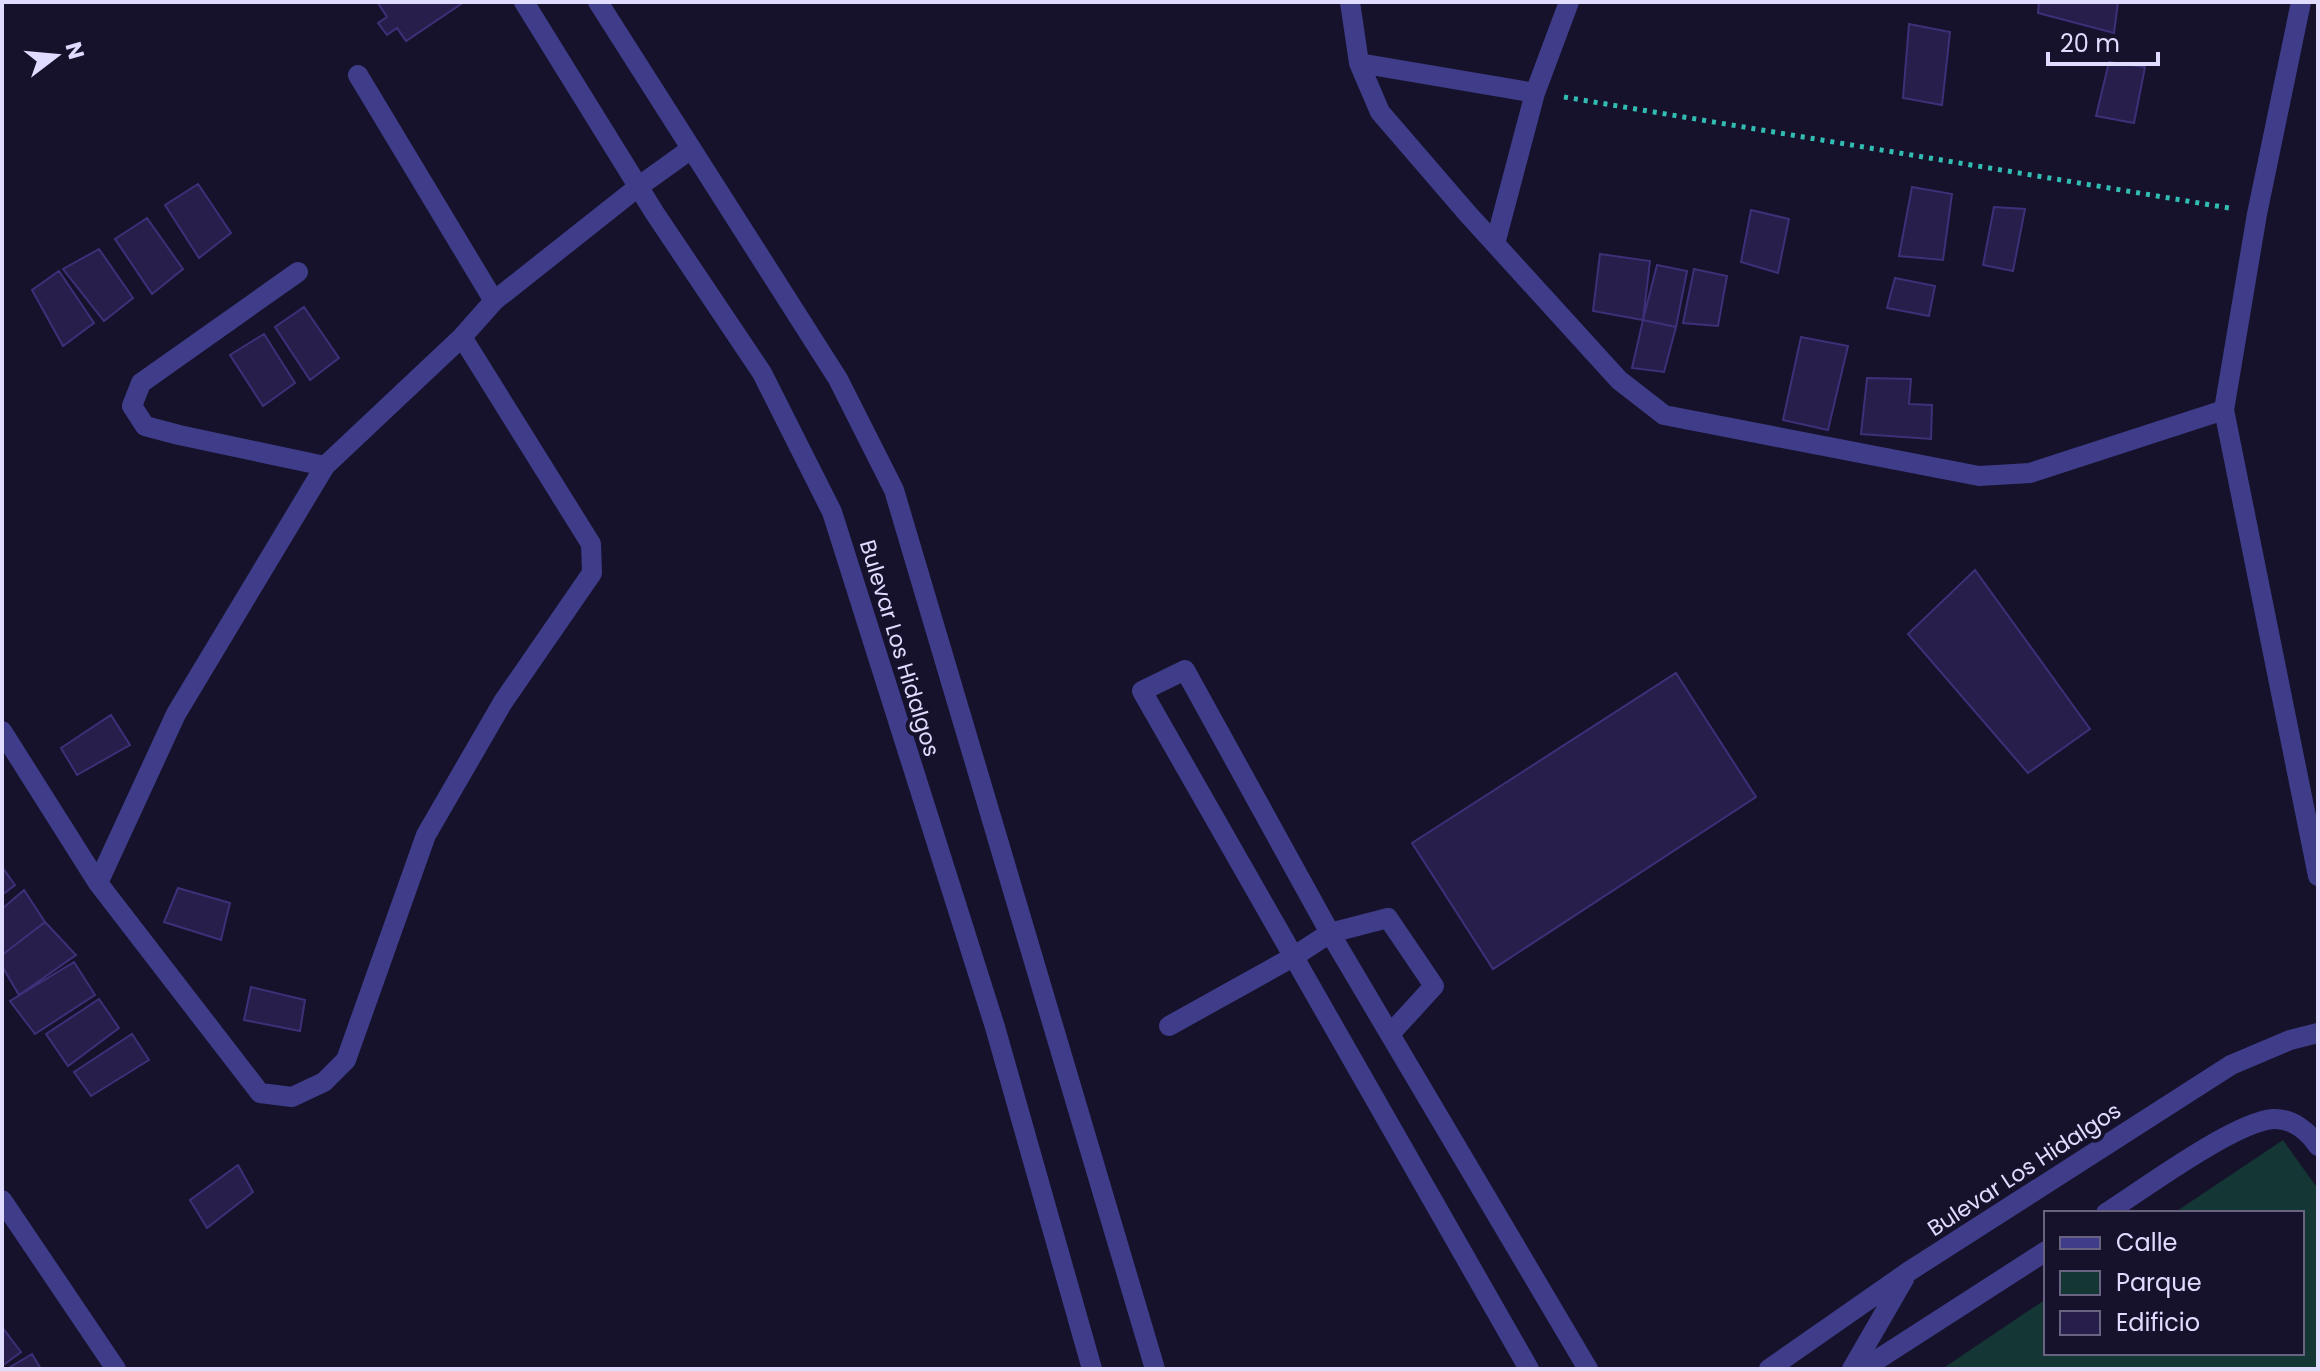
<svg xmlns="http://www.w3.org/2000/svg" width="2320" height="1371" viewBox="0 0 2320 1371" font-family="Poppins,sans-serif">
	<rect width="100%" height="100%" fill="#16122c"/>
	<path fill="#143634" d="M2283,1140l35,49v180h-376l104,-70v54h256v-140h-128z"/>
	<path fill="#271e4c" stroke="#3d3078" stroke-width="2" d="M380,2h84l-58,39 -9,-13 -10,7 -9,-12 9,-6 -9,-14z
		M2039,2h79l-4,31 -76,-20z
		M1909,24l41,8 -8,73 -39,-7z
		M2109,62l36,5 -11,56 -38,-7z
		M198,184l33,49 -32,25 -34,-53z
		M1912,187l40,7 -9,66 -44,-4z
		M1994,207l31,2 -12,62 -30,-6z
		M1751,210l38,9 -11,54 -37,-11z
		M147,218l36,51 -31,25 -37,-55z
		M99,249l34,49 -29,23 -41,-52z
		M1600,254l50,7 -7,59 -50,-9z
		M1657,265l30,6 -11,56 -33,-7z
		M1694,269l33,7 -9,50 -35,-3z
		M59,271l35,52 -31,23 -31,-56z
		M1895,278l40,8 -6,30 -42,-8z
		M304,307l35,51 -29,22 -35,-53z
		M1643,320l33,7 -12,45 -32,-4z
		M264,334l31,49 -32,23 -33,-51z
		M1801,337l47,9 -20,84 -45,-10z
		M1867,378l44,1 -2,25 23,1 -1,34 -70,-5z
		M1975,570l115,159 -62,44 -120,-139z
		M1676,673l80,124 -263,172 -81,-126z
		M111,715l19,30 -53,30 -16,-27z
		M2,867l13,18 -13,10z
		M178,888l52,15 -9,37 -57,-18z
		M24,890l21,32 -43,33v-46z
		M45,922l31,33 -57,40 -17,-29v-11z
		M74,962l21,33 -60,39 -25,-33z
		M251,987l54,13 -5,31 -56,-11z
		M99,999l20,29 -51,38 -22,-32z
		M132,1034l17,26 -58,36 -17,-24z
		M238,1165l15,27 -46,36 -17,-28z
		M2,1327l19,25 -19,14z
		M32,1354l9,15h-34z"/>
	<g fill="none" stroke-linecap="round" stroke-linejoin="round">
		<path stroke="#32bdb3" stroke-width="5" stroke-dasharray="4 6" stroke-linecap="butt" d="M1564,97l665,111"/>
		<path stroke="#3f3d8a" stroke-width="20" d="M1169,1026l124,-69"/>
		<path stroke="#3f3d8a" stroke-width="20" d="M524,2l130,210 108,161 70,139 163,515 97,342
			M598,2l240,377 56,111 261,879
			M1350,2l9,61 21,49 87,101 152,167 45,35 315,61 51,-3 194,-63
			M2301,2l-44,212 -33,196 94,466
			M1359,63l176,30
			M358,75l136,226
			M1495,244l40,-151 34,-91
			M298,272l-157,111 -9,23 13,20 34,9 146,31
			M2,731l96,152 162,210 32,4 32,-15 22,-22 80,-225 77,-133 89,-129 -1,-29 -129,-207
			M98,883l78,-169 149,-248 137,-129 32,-36 144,-114 53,-38
			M1293,957l37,-24 58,-15 46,68 -44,48
			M2,1200l114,169
			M2106,1213c36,-23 128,-91 167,-94 19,-1 35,12 45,27
			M1529,1369l-387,-678 43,-21 145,263 258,436
			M1769,1369l139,-97 323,-207 59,-25 28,-7
			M1852,1369l52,-90
			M1863,1369l183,-118"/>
	</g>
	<g text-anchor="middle" stroke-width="8" stroke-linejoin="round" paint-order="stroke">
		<g font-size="22" fill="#e0dcff" stroke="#16122c">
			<text transform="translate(900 648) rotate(73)" y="8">Bulevar Los Hidalgos</text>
			<text transform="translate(2024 1169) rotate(-33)" y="8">Bulevar Los Hidalgos</text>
		</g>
	</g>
	<rect width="2320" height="1371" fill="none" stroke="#e0dcff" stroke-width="8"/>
	<rect x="2044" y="1211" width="260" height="144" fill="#16122c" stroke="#676380" stroke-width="2"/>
	<rect x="2060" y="1237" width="40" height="12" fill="#3f3d8a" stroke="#676380" stroke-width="2"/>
	<text x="2116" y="1251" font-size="24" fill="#e0dcff">Calle</text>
	<rect x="2060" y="1271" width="40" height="24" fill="#143634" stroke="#676380" stroke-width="2"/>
	<text x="2116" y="1291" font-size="24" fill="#e0dcff">Parque</text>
	<rect x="2060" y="1311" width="40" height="24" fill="#271e4c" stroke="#676380" stroke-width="2"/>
	<text x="2116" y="1331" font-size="24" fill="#e0dcff">Edificio</text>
	<g transform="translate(56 56) rotate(74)" stroke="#16122c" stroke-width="6" paint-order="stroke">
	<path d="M0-6L14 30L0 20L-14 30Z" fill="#e0dcff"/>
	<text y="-12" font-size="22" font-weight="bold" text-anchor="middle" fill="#e0dcff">N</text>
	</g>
	<path d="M2048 52v12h110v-12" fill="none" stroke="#e0dcff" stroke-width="4"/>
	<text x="2060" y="52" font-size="24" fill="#e0dcff" stroke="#16122c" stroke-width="6" paint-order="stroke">20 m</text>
</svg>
